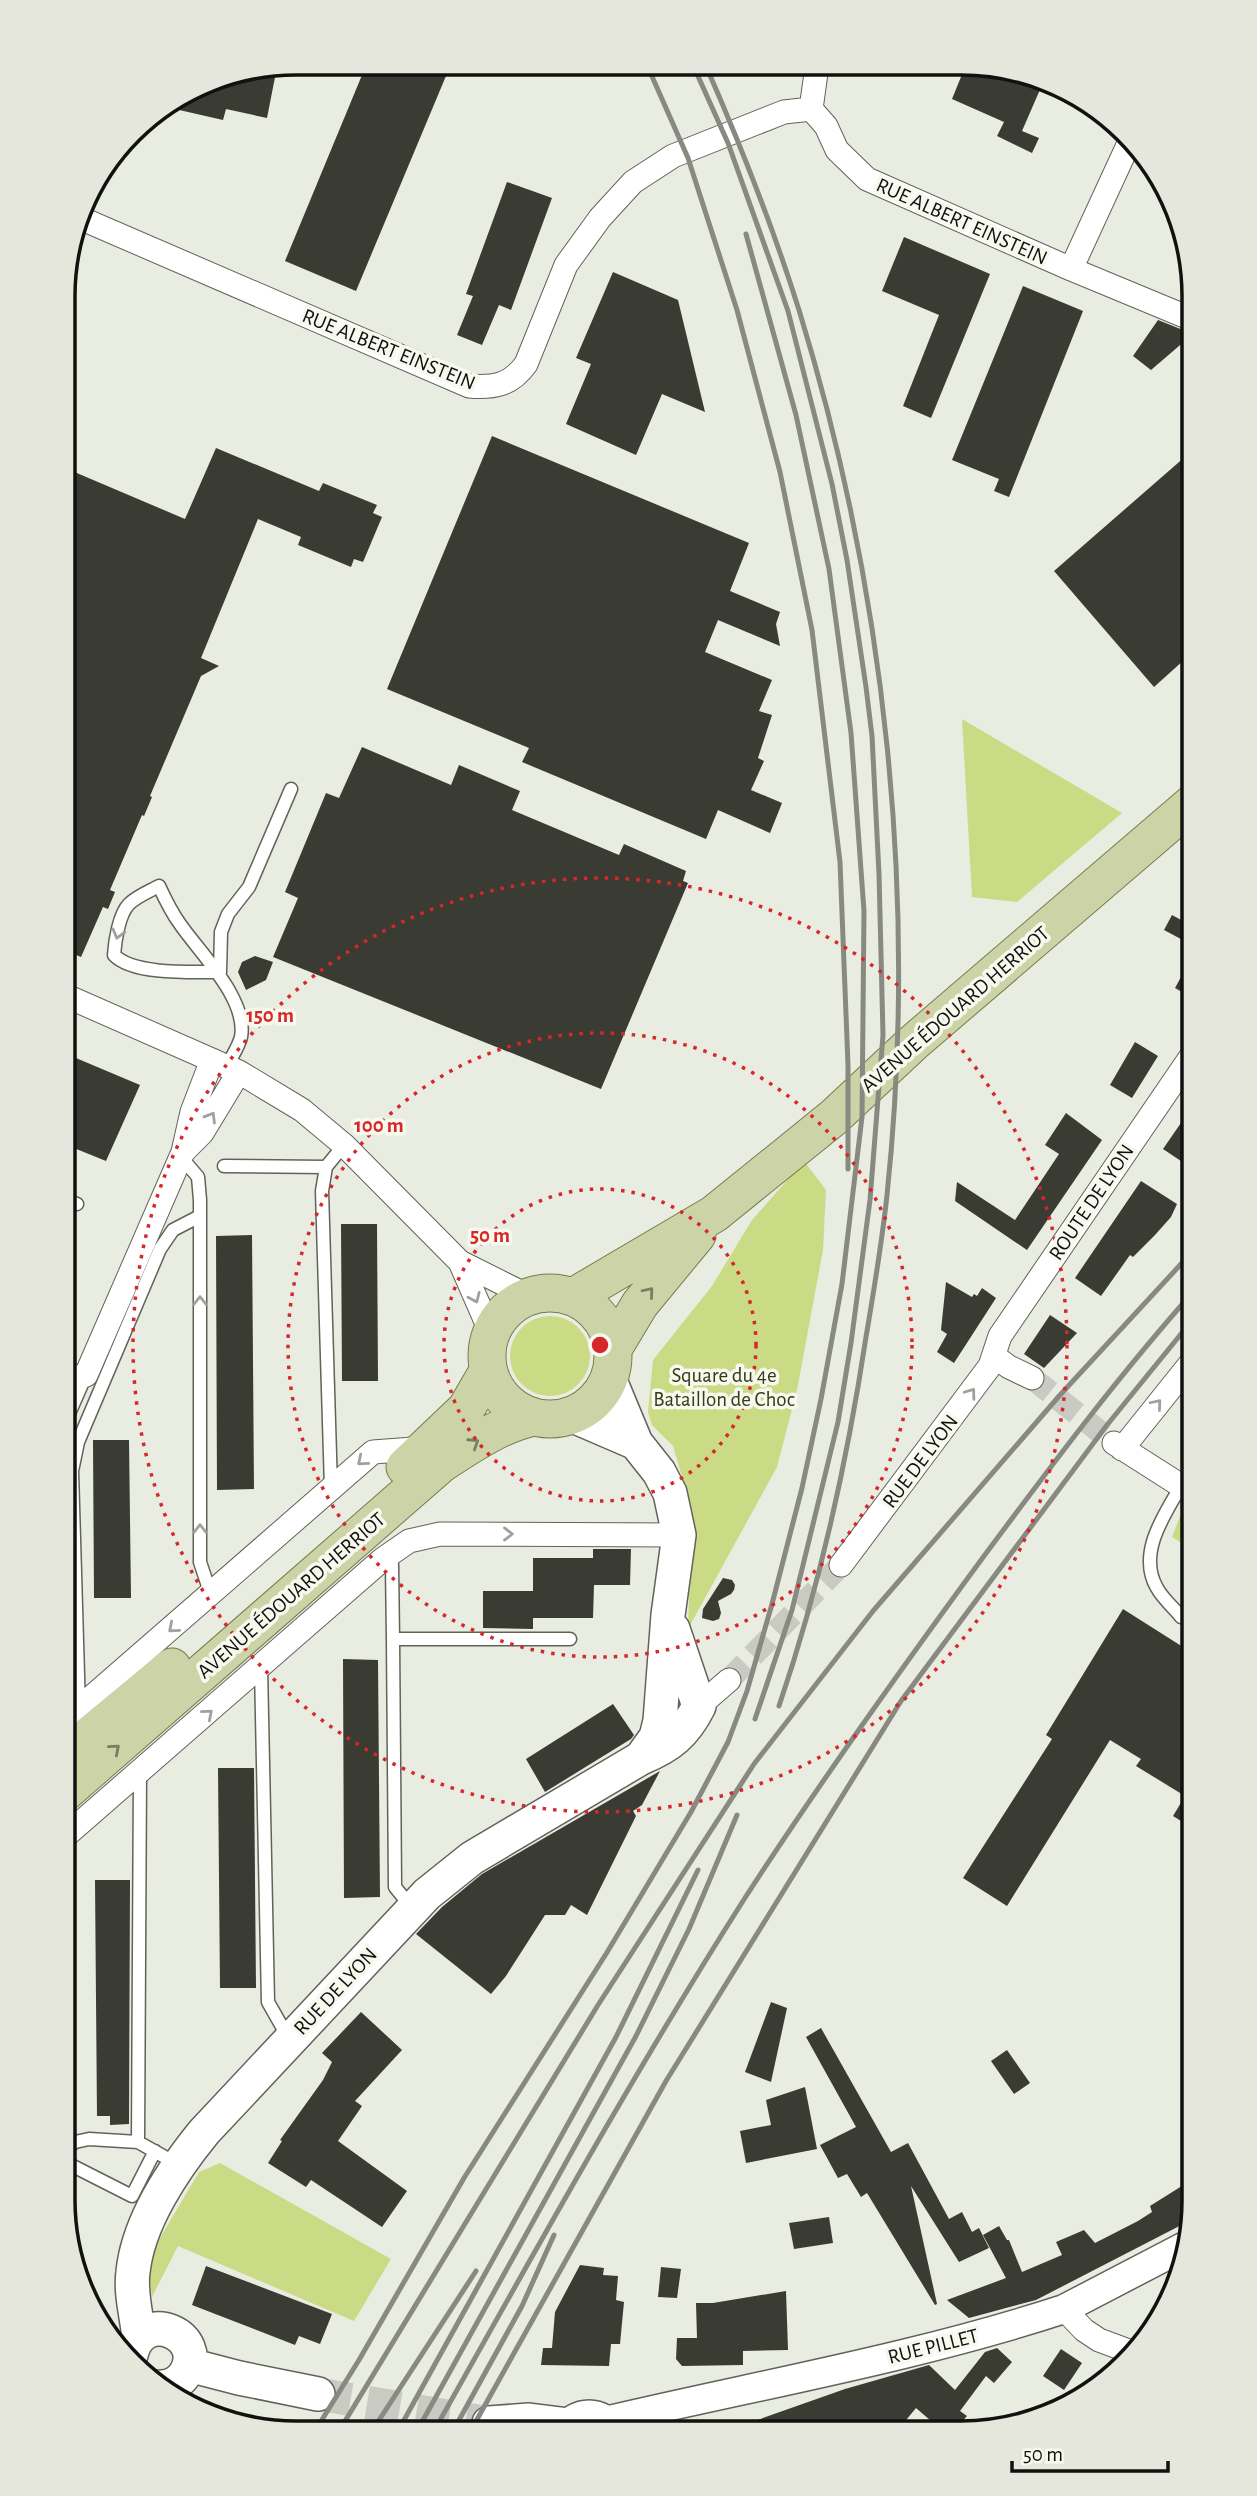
<svg xmlns="http://www.w3.org/2000/svg" width="1257" height="2496" viewBox="0 0 1257 2496" font-family="'Alegreya Sans',sans-serif">
	<rect width="100%" height="100%" fill="#e9ece1"/>
	<path fill="#cbda85" d="M962,719l160,94 -105,89 -45,-5z
		M804,1161l22,29 -3,60 -26,140 -20,77 -89,162 3,-95 -4,-40 -14,-48 -21,-21 -4,-13 5,-52 59,-74 40,-66z
		M510 1356a40 40 0 1 1 80 0a40 40 0 1 1-80 0Z
		M1184,1506l10,7v38l-22,-14z
		M220,2163l171,96 -37,62 -176,-75 -26,51 -5,-37 52,-88z"/>
	<path fill="#3a3b33" d="M367,63l84,1 -95,227 -71,-30z
		M277,67l-10,51 -41,-9 -3,11 -57,-13 42,-26z
		M965,67h41l36,18 -20,46 17,7 -7,15 -35,-17 7,-14 -52,-23z
		M507,182l45,16 -41,112 -12,-5 -17,40 -25,-10 16,-39 -7,-2z
		M904,237l86,37 -59,144 -28,-12 36,-91 -57,-24z
		M613,272l65,28 27,112 -43,-18 -26,61 -70,-31 25,-60 -15,-6z
		M1023,286l60,25 -74,186 -15,-6 5,-12 -47,-19z
		M1158,320l35,14 -42,36 -18,-14z
		M492,436l257,107 -19,48 50,21 -4,12 4,22 -62,-26 -13,32 67,28 -13,31 13,4 -14,43 6,3 -13,29 31,13 -12,30 -52,-23 -12,29 -184,-77 7,-14 -142,-59z
		M216,448l103,43 4,-8 54,22 -4,8 9,4 -19,45 -9,-3 -3,8 -53,-22 3,-8 -43,-18 -57,139 18,8 -18,10 -51,120 2,1 -8,19 -2,-1 -32,75 5,2 -7,17 -5,-2 -22,50 -17,-7 1,-482 120,51z
		M1194,449v202l-40,36 -100,-116z
		M362,747l89,38 8,-20 61,26 -8,19 107,45 5,-11 62,27 -3,10 5,2 -87,206 -328,-132 25,-59 -13,-6 41,-99 13,5z
		M1172,915l22,12v19l-30,-16z
		M1194,953v46l-19,-11z
		M255,956l18,6 -7,18 -20,10 -8,-18 4,-10z
		M1135,1042l23,14 -26,42 -22,-13z
		M64,1053l76,32 -34,76 -42,-17z
		M1194,1104v45l-10,14 -21,-14z
		M1066,1113l36,27 -75,110 -72,-49 2,-19 58,38 44,-66 -14,-9z
		M1141,1181l36,23 -6,13 -16,18 -22,22 -3,-2 -29,41 -26,-18z
		M341,1224h36l1,157h-36z
		M252,1235l2,254 -37,1 -1,-254z
		M946,1282l26,15 2,-3 3,2 5,-8 14,10 -42,65 -17,-11 10,-18 -6,-4z
		M1050,1315l27,18 -33,35 -20,-14z
		M93,1440h36l2,158h-37z
		M593,1549h38l-1,36h-36l-1,33h-60v11l-50,-1v-37h50v-33h60z
		M723,1578l9,2 3,5 -1,5 -3,4 -13,7 3,12 -2,6 -6,2 -11,-3 1,-9z
		M1123,1609l71,45v175l-21,-13 12,-20 -49,-30 5,-7 -31,-19 -103,166 -44,-28 89,-139 -6,-4z
		M343,1659l35,1 2,237 -36,1z
		M613,1704l21,31 -3,4 -86,53 -19,-33z
		M218,1768h36l2,220h-36z
		M660,1771l-18,34 -9,6 3,5 -49,99 -16,-10 -6,10h-20l-39,61 -15,18 -75,-60 26,-27 40,-33z
		M95,1880h35l-1,244 -19,1v-9h-13z
		M771,2002l16,6 -16,74 -26,-10z
		M361,2012l41,38 -47,51 7,5 -24,35 69,50 -25,36 -71,-47 -5,7 -38,-24 14,-22 -2,-1 43,-60 9,-18 -10,-9z
		M821,2028l70,124 17,-9 41,76 13,-7 10,20 7,-4 10,20 -30,14 -48,-76 26,118 -2,1 -68,-112 -6,4 -14,-23 -9,4 -18,-33 36,-18 -50,-90z
		M1007,2050l23,33 -16,11 -23,-33z
		M805,2087l12,62 -71,14 -6,-32 31,-6 -5,-25z
		M1193,2179v40l-157,81 -67,18 -22,-18 59,-22 -23,-43 16,-9 8,14h2l13,32 40,-17 -6,-13 28,-12 11,13 43,-22 14,-9 -2,-6z
		M829,2217l4,26 -39,6 -5,-26z
		M580,2265l24,3 -1,7 15,1 -2,24 8,2 -4,42h-9l-2,22 -68,-1 2,-17h9l3,-36z
		M206,2266l126,48 -12,30 -21,-8 -4,9 -103,-40z
		M661,2267l20,2 -4,29 -19,-1z
		M786,2291l2,59 -45,1v14l-61,1 -6,-7 1,-21h20l-1,-35h17z
		M997,2348l15,14 -18,21 -8,-7 -26,35 7,5 -15,17h-7l-29,-25 -14,17 -25,8 -147,-1 -1,-2 116,-41 84,-24 26,25 30,-38z
		M1061,2349l21,14 -18,27 -21,-14z"/>
	<g fill="none" stroke-linecap="round" stroke-linejoin="round">
		<path stroke="#c9cbc2" stroke-width="23" stroke-dasharray="23 11" stroke-linecap="butt" d="M1032,1378l82,65
			M729,1680l112,-115"/>
		<path stroke="#c9cbc2" stroke-width="33" stroke-dasharray="33 17" stroke-linecap="butt" d="M318,2394l171,29"/>
		<defs>
			<path id="service" d="M220,972c-28,0 -87,3 -106,-17 1,-14 5,-41 15,-51 8,-8 21,-13 30,-18 6,13 12,26 21,38 19,28 68,75 61,113 -2,9 -10,21 -14,29
				M220,972l1,-40 7,-18 21,-27 42,-98
				M181,1157l17,20 2,23v362l11,33
				M224,1166l102,1 18,-22
				M326,1167l-4,24 9,297
				M64,1199l13,5
				M64,1425l22,-50 -22,-8
				M1181,1486c-17,29 -44,68 -24,102 6,11 17,20 24,29
				M390,1555l2,10 1,74
				M261,1668l7,334 21,37
				M79,1709l-7,-238 6,-29 82,-193 13,-19 27,-14
				M412,1908l-17,-21 -2,-248h177
				M138,2142l2,-370
				M63,2151l12,-9 14,-3 49,3 41,23
				M63,2161l69,35 23,-45"/>
			<path id="minor" d="M811,109l6,-43
				M80,218l389,168c25,2 42,-1 57,-22l40,-99 34,-47 33,-36 40,-26 111,-44 27,-3 15,17 11,24 30,29 204,90 123,51
				M1071,269l58,-126
				M64,995l175,77 63,38 42,35 116,117 68,34
				M212,1060l-20,52 -9,40 19,-19 37,-61
				M460,1262l31,71
				M994,1356l15,11 23,11
				M86,1375l97,-223
				M1114,1443l80,51
				M1122,1449l72,-90
				M841,1565l149,-199 10,-30 194,-284
				M699,1706l30,-26
				M63,1722l310,-270 54,-4
				M63,1838l320,-279 26,-18 31,-7 239,1
				M1064,2309l20,21 15,10 35,13"/>
			<path id="tertiary" d="M605,2421c153,-36 309,-63 459,-112l123,-64"/>
			<path id="secondary" d="M609,1378l27,65 23,29 11,21 9,42 -11,80 -8,106 -4,16 -15,21
				M571,1415l65,28
				M673,1629l26,77
				M139,2338c-2,-21 -9,-45 -6,-66 5,-49 40,-102 71,-140l223,-238 45,-36 169,-100c29,-12 44,-24 58,-52
				M131,2355c11,-50 78,-19 54,19 -6,9 -15,13 -24,13
				M189,2365l50,13 79,16
				M489,2423l40,-3 40,5
				M564,2432c13,-20 37,-20 50,0"/>
			<path id="primary" d="M487 1356a63 63 0 1 1 126 0a63 63 0 1 1-126 0Z
				M573,1297l141,-83 120,-97 79,-74 281,-241
				M613,1349l27,-45 57,-69
				M405,1467l61,-58 22,-38
				M63,1757l109,-90
				M63,1794l378,-330c29,-19 58,-39 92,-47"/>
		</defs>
		<use href="#service" stroke="#61635a" stroke-width="15"/>
		<use href="#minor" stroke="#61635a" stroke-width="25"/>
		<use href="#tertiary" stroke="#61635a" stroke-width="31"/>
		<use href="#secondary" stroke="#61635a" stroke-width="36"/>
		<use href="#primary" stroke="#747d4c" stroke-width="39"/>
		<use href="#service" stroke="#fff" stroke-width="12"/>
		<use href="#minor" stroke="#fff" stroke-width="23"/>
		<use href="#tertiary" stroke="#fff" stroke-width="28"/>
		<use href="#secondary" stroke="#fff" stroke-width="33"/>
		<use href="#primary" stroke="#ccd4a7" stroke-width="37"/>
		<path stroke="#888a82" stroke-width="5" d="M647,65l41,93 49,152 43,162 32,158 28,232 8,203v104
			M693,65l35,78 60,168 44,173 15,76 19,127 6,49 7,138 4,161 -13,165 -19,143 -13,79 -46,188 -37,109
			M706,66c35,80 67,161 93,244 87,283 119,590 88,885 -5,47 -13,95 -21,142 -19,125 -46,249 -87,369
			M315,2431l44,-71 105,-182 142,-224 85,-142 37,-70 19,-51 25,-87 30,-116 19,-89 21,-115 20,-167 2,-206 -13,-178 -22,-164 -33,-154 -50,-181
			M339,2431l259,-426 156,-241 119,-153 187,-216 134,-145
			M372,2431l104,-160
			M398,2431l218,-394 82,-167
			M417,2431l219,-395 53,-107 48,-114
			M434,2431c100,-178 199,-357 309,-530 76,-118 158,-232 241,-345 67,-90 135,-181 210,-265
			M453,2431l69,-125 32,-71
			M470,2432l196,-351 235,-380 206,-276 87,-107"/>
	</g>
	<defs><path id="oneway-chevron" d="M-2-3.5L2.5 0L-2 3.5" fill="none" stroke-width="1.6" stroke-linecap="round" stroke-linejoin="round" transform="scale(1.75)"/></defs>
	<g stroke="#a0a09f">
		<use href="#oneway-chevron" transform="translate(118 934) rotate(105)"/>
		<use href="#oneway-chevron" transform="translate(211 1117) rotate(-59)"/>
		<use href="#oneway-chevron" transform="translate(475 1298) rotate(66)"/>
		<use href="#oneway-chevron" transform="translate(200 1301) rotate(-90)"/>
		<use href="#oneway-chevron" transform="translate(971 1393) rotate(-54)"/>
		<use href="#oneway-chevron" transform="translate(1157 1404) rotate(-50)"/>
		<use href="#oneway-chevron" transform="translate(362 1461) rotate(140)"/>
		<use href="#oneway-chevron" transform="translate(200 1529) rotate(-90)"/>
		<use href="#oneway-chevron" transform="translate(508 1534)"/>
		<use href="#oneway-chevron" transform="translate(173 1628) rotate(139)"/>
		<use href="#oneway-chevron" transform="translate(208 1714) rotate(-41)"/>
	</g>
	<g stroke="#787d63">
		<use href="#oneway-chevron" transform="translate(649 1292) rotate(-50)"/>
		<use href="#oneway-chevron" transform="translate(474 1443) rotate(-33)"/>
		<use href="#oneway-chevron" transform="translate(115 1749) rotate(-41)"/>
	</g>
	<g fill="none" stroke="#d62828" stroke-width="3.5" stroke-dasharray="3.5 7">
		<circle cx="600" cy="1345" r="156"/>
		<circle cx="600" cy="1345" r="312"/>
		<circle cx="600" cy="1345" r="467"/>
	</g>
	<g text-anchor="middle" stroke-width="7" stroke-linejoin="round" paint-order="stroke">
		<g font-size="21" fill="#11120f" stroke="#f7f9ee">
			<text transform="translate(962 221) rotate(24)" y="7">RUE ALBERT EINSTEIN</text>
			<text transform="translate(389 349) rotate(22)" y="7">RUE ALBERT EINSTEIN</text>
			<text transform="translate(955 1009) rotate(-41)" y="7">AVENUE ÉDOUARD HERRIOT</text>
			<text transform="translate(1091 1202) rotate(-56)" y="7">ROUTE DE LYON</text>
			<text transform="translate(920 1461) rotate(-53)" y="7">RUE DE LYON</text>
			<text transform="translate(291 1595) rotate(-41)" y="7">AVENUE ÉDOUARD HERRIOT</text>
			<text transform="translate(335 1991) rotate(-47)" y="7">RUE DE LYON</text>
			<text transform="translate(933 2346) rotate(-14)" y="7">RUE PILLET</text>
		</g>
		<g font-size="21" fill="#353b17" stroke="#f7f9ee">
			<text x="724" y="1382">Square du 4e<tspan x="724" dy="24">Bataillon de Choc</tspan></text>
		</g>
	</g>
	<path d="M0 0H1257V2496H0ZM296 75H961A221 221 0 0 1 1182 296V2200A221 221 0 0 1 961 2421H296A221 221 0 0 1 75 2200V296A221 221 0 0 1 296 75Z" fill="#e5e7dc" fill-rule="evenodd"/>
	<path fill="none" stroke="#11120f" stroke-width="3.5" d="M296 75H961A221 221 0 0 1 1182 296V2200A221 221 0 0 1 961 2421H296A221 221 0 0 1 75 2200V296A221 221 0 0 1 296 75Z"/>
	<circle cx="600" cy="1345" r="10" fill="#d62828" stroke="#f7f9ee" stroke-width="3.5"/>
	<g font-size="21" text-anchor="middle" font-weight="bold" fill="#d62828" stroke="#f7f9ee" stroke-width="7" stroke-linejoin="round" paint-order="stroke">
		<text x="270" y="1022">150 m</text>
		<text x="379" y="1132">100 m</text>
		<text x="490" y="1242">50 m</text>
	</g>
	<path d="M1012 2461v10h156v-10" fill="none" stroke="#11120f" stroke-width="3.5"/>
	<text x="1023" y="2461" font-size="21" fill="#11120f" stroke="#f7f9ee" stroke-width="5" paint-order="stroke">50 m</text>
</svg>
